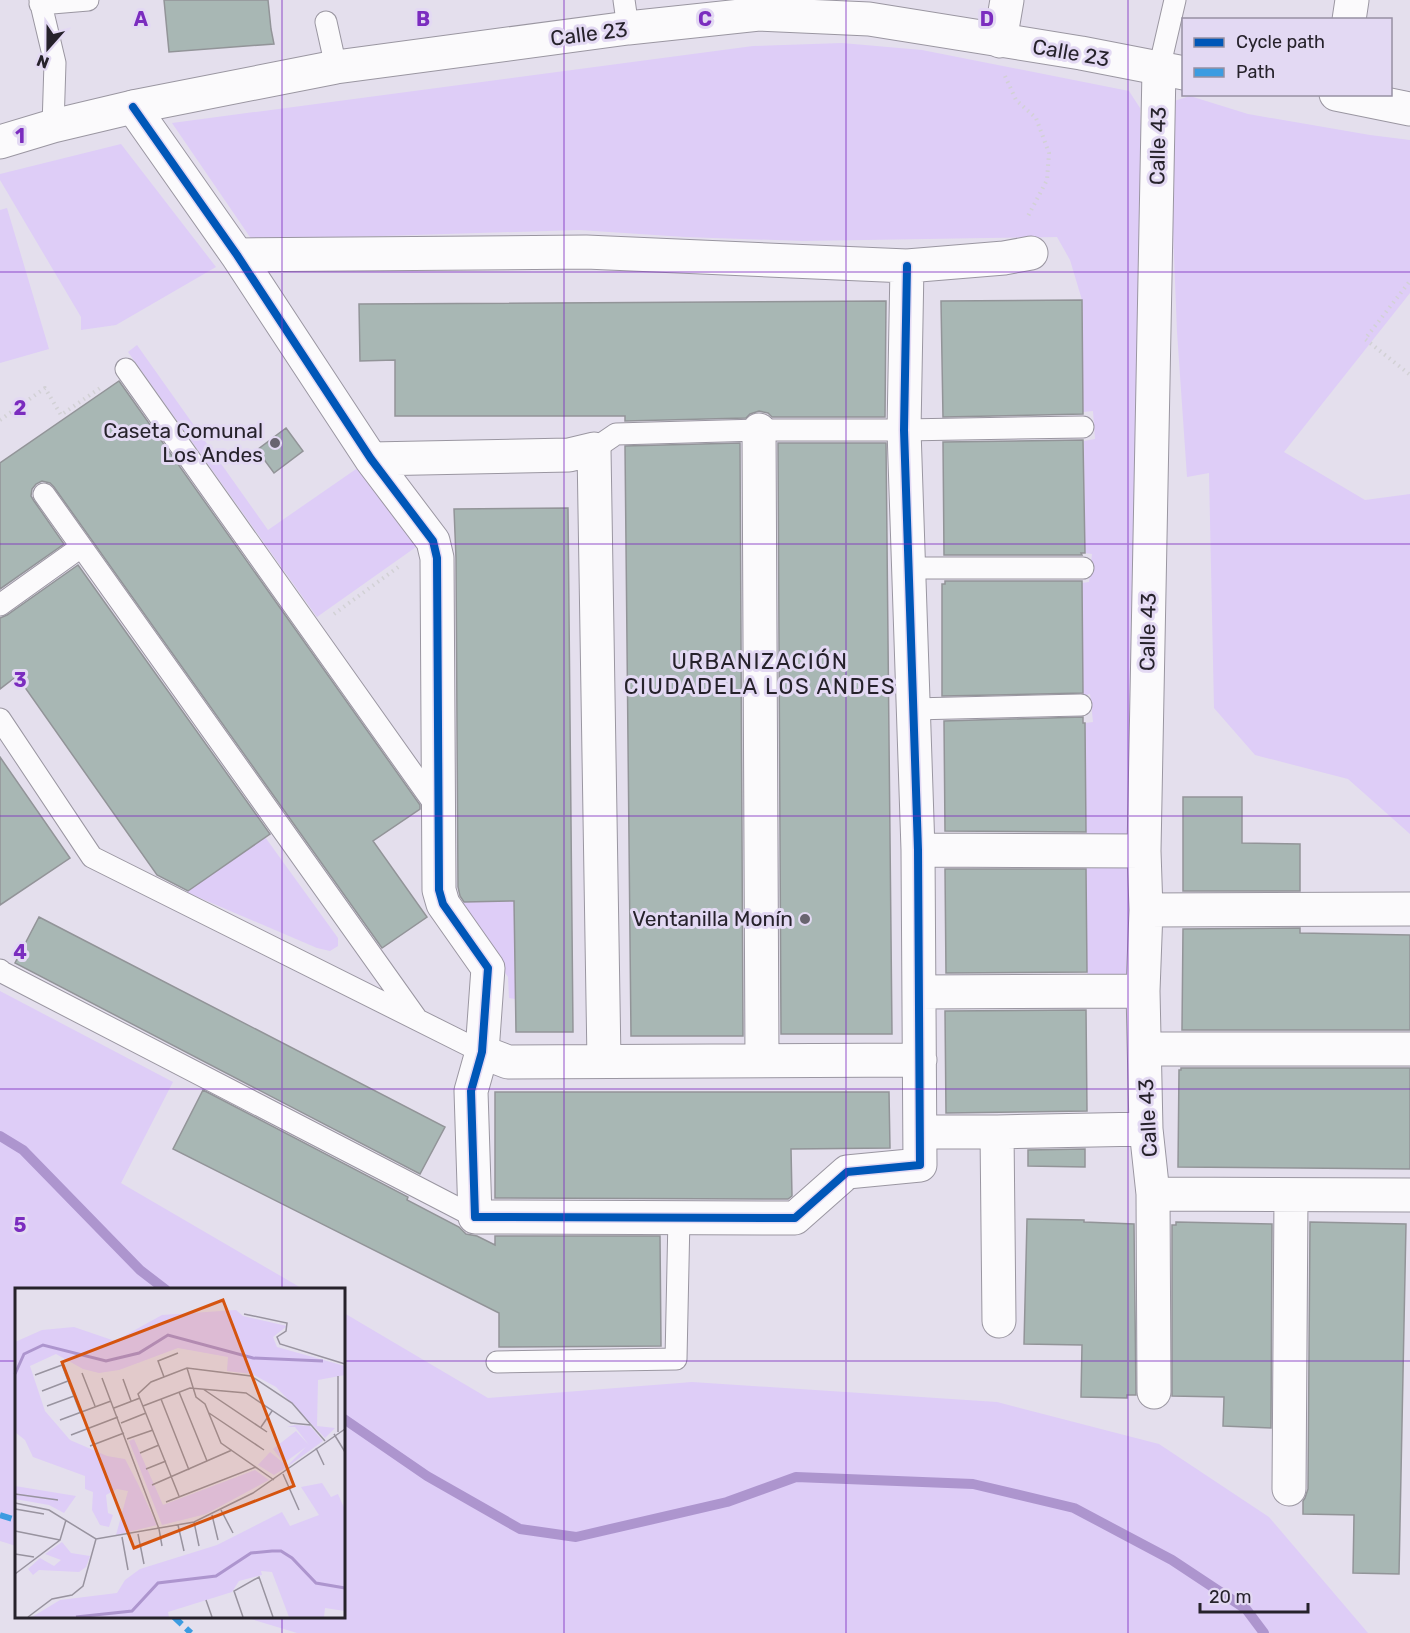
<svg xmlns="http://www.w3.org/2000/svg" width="1410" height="1633" viewBox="0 0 1410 1633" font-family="Rubik,sans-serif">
	<rect width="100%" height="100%" fill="#e4dfed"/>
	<path fill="#decdf7" d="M842,43l80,7 207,41 11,17 3,54 -12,676 -45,-2 -1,-113 8,-1 -3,-28 -7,2 -1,-113 7,-1 3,-28 -7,-1 -1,-112 11,-2 -2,-28 -10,1 -1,-112 -12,-40 -13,-23 -254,4 -118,-4 -106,-7 -327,10 -80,-117 581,-77z
		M1190,96l58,18 122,21 40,5v153l-126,159 81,48 45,-6v340l-62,-55 -93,-24 -41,-47 -5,-235 -22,4 -10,-145 -9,-229z
		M121,144l95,123 -100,58 -35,5v-13l-81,-137v-6z
		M7,208l42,141 -49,14v-153z
		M137,345l131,185 91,-63 57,80 -99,70 -189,-265z
		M265,837l73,101v8l-8,5 -13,-3 -131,-56z
		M1127,862l5,6 -1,102 -5,9 -39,-3 -1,-112z
		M515,901v98l-6,-1 -1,-21 -51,-75z
		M0,991l173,91 -52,101 182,106 -287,1v256l-16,-5z
		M344,1313l144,85 204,-16 305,20 162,42 110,73 99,116h-1071l-53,-16 100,-1z"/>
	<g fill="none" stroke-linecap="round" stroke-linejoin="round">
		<path stroke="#ad95ce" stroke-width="10" d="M0,1136l23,14 117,120 26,20
			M344,1419l83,57 93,53 56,8 151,-35 69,-25 177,7 101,24 98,52 74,49 18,24"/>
	</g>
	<path fill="#a8b7b4" stroke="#929498" stroke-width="1.5" d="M164,0h104l3,29 3,15 -105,8z
		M1082,300l1,114 -140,3 -2,-116z
		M886,301l-1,116h-113l-4,-4 -9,-2 -9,3 -4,4 -121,3v-5h-230v-56l-35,1 -1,-57z
		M119,381l301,424v4l-47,32 54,76 -45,31 -328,-461 -4,-4 -8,-2 -6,3 -4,5 -1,7 3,5 30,43 -64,45v-126z
		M286,428l17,23 -29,22 -17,-23z
		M1083,440l2,113h-4l1,2h-138l-1,-113z
		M740,443l3,593h-112l-6,-590z
		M778,443h108l6,591h-111z
		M568,508l5,524h-57l-2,-131 -50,1 -4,-6 -2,-9 -2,-329 -2,-49z
		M78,565l192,269 -82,57 -31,-16 -140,-199 -17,13v-71l7,-3z
		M945,581h137l1,112 -141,3v-112h3z
		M1083,717v6h2l1,109 -141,-1 -1,-110z
		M0,757l70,101 -70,47z
		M1183,797h59v46l58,1v47h-117z
		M945,869h141l1,103 -141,1z
		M39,917l406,210 -25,47 -405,-211z
		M1300,928v5l110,2v95h-228l1,-101z
		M1086,1010l1,101 -141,2 -1,-102z
		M1181,1068h229v101l-232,-2 1,-97h2z
		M203,1090l205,107 -1,3 52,27 7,7 11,2 18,9v-9h165l1,110 -162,1v-34l-326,-164z
		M495,1092h394l1,56 -99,1 1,47 -4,3 -293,-1z
		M1085,1149v18l-57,-1v-16z
		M1027,1219l57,1v2l50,2 2,171h-9v3l-46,-1 1,-52 -58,-1z
		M1176,1222l96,2 -1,204 -48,-2 1,-29 -52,-1v-171h4z
		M1310,1222l96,2 -7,350 -46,-1 1,-58 -51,-1v-13l2,-3 3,-9z"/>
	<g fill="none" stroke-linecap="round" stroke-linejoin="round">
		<defs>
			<path id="lane" d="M40,0l15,63 -2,63
				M624,0l4,28
				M40,4l48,-4
				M326,22l10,45
				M1159,69l16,-69
				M126,369l312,440
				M594,449l22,-15 143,-4h145l179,-3
				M44,494l373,525
				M909,568h174
				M0,605l81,-58
				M913,709l168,-4
				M0,719l92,138 390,195
				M0,970l2,2 473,245
				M497,1362l179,-3 3,-142"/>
			<path id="street" d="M1349,20l3,-20
				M1000,41l7,-41
				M133,107l104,148 134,204 62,82 4,17 2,332 4,14 45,64 -6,84 -11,39 4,126 320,1 52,-46 73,-7 -2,-315 -14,-420 3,-164
				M237,255l349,-3 321,14 97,-8 27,-5
				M759,430l3,630
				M371,459l198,-4 25,-6 10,612
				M918,850l226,1
				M1146,910l264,-1
				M919,992l224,-1
				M1145,1049h265
				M482,1052l26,10 412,-2
				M920,1132h77l149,-3
				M997,1132l2,189
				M1153,1194l257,1
				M1154,1392l-1,-198 -7,-65 -3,-138 3,-81 -2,-59 15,-782
				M1289,1489l2,-293"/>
			<path id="secondary" d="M1336,94l74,15
				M0,142l53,-16 80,-19 203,-40 292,-39 131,-14 110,5 212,34 103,20"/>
		</defs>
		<use href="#lane" stroke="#9a96a1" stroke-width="23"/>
		<use href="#street" stroke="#9a96a1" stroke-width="35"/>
		<use href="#secondary" stroke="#9a96a1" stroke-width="35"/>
		<path stroke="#d2d1d5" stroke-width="4" stroke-dasharray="1.5 4.5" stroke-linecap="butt" d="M1005,76l11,24 20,18 13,35 -2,27 -20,38
			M1409,374l-44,-35 45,-58
			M0,420l45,-32 16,27 42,-29
			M334,614l67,-49"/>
		<use href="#lane" stroke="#fbfafc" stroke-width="21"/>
		<use href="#street" stroke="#fbfafc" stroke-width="33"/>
		<use href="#secondary" stroke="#fbfafc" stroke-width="33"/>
		<path stroke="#3c9ce1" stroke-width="6" stroke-dasharray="12 6" stroke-linecap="butt" d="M0,1515l16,5
			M173,1616l18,17"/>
		<defs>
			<path id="cycleway" d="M133,107l104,148 134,204 62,82 4,17 2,332 4,14 45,64 -6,84 -11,39 4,126 320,1 52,-46 73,-7 -2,-315 -14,-420 3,-164"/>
		</defs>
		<use href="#cycleway" stroke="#e3d9f3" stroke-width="11"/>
		<use href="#cycleway" stroke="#0057b8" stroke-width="8"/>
	</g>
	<path fill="none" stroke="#7b2cbf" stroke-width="1.5" stroke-opacity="0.55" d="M282,0v1290M564,0v1633M846,0v1633M1128,0v1633M0,272h1410M0,544h1410M0,816h1410M0,1089h1410M0,1361h16M344,1361h1066M282,1616v17"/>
	<g fill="#68646f" stroke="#e3d9f3" stroke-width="2">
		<circle cx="275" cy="443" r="6"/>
		<circle cx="805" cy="919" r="6"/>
	</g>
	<g text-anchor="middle" stroke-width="6" stroke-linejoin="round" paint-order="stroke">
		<g font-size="21" fill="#26222b" stroke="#e3d9f3">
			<text transform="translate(589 34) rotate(-7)" y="7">Calle 23</text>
			<text transform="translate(1071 53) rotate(10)" y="7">Calle 23</text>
			<text transform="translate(1158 146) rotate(-89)" y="7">Calle 43</text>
			<text transform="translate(1148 632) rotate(-89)" y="7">Calle 43</text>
			<text transform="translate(1148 1118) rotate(-93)" y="7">Calle 43</text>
		</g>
		<g font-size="21" fill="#26222b" stroke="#e3d9f3" text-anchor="end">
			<text x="263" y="438">Caseta Comunal<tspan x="263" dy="24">Los Andes</tspan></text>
			<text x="793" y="926">Ventanilla Monín</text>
		</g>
		<g font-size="22" letter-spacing="1.5" fill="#26222b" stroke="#e3d9f3">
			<text x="760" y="669">URBANIZACIÓN<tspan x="760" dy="25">CIUDADELA LOS ANDES</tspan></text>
		</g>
	</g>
	<g transform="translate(15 1288)">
		<rect width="330" height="330" fill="#e4dfed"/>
		<path d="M221,22l7,6 44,10 -14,11 4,10 68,19v9l-27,5 -1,46 18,2 -10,10 -49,-51 -24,-13 -25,-3 1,-14 -50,-9 -59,22 -20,3 -16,-4 -27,-15 -26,12 15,45 25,29 37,16 18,3 13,25 19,41 -41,10 12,-44 -11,-2 -11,6 2,18 5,2 -4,12 -9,-2 -8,-15 1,-18 -8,-3v-13l-52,-19 -8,-17 -10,-8v-90l27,-12 32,-3 41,14 47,-26zM280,137l15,1 13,15 -36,26 -13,8 -16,-10 12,-13 17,14 19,-19 -22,16 -11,-14 23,-18 13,14 -14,-18h-8zM119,151l29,66 92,-35 14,10 -63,34 -44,11 -33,-84zM307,195l9,14 7,-3 7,16v101l-20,-3 -1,9h-35l-17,-45 -11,-1 1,4 -23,6 -7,11 -64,20 1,5h-137l28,-17 57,-7 8,-13 15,-11 77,-24 65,-33 8,14 29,-11 -18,-28zM0,198l61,10 -12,17 -15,-8 -34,-6zM47,254l9,11 19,3 -4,11 -7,5 -40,-2 -6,5 -5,-6 12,-11 14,8 7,-6 -16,-6z" fill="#decdf7"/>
		<path fill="none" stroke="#ad95ce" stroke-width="3" d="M0,86l9,-20 19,-9 63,16 33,-8 29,-18 85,23 70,3M61,329l56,-6 26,-28 58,-7 35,-23 21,-2h9l11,7 24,25 29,5"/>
		<path fill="none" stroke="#98939f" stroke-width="1.5" d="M229,26l43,9 -1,8 -9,6 3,7 65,20M172,80l9,29 9,7 16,39 53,37M67,85l13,33M20,87l27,-10 18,47M149,89l-6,-16 20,-8M87,90l57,151 3,17M108,91l8,22M188,101l64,43M27,103l26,-10M164,104l28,69M146,111l28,71M32,118l27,-10M128,118l47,-18 56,5 45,30 20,2M99,120l26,-10M194,125l55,37M45,132l51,-19M106,135l25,-10M246,139l11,-16M323,144v-56M319,146l11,18M56,147l47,-18M112,151l26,-9M75,158l34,-13M301,160l8,17M125,165l19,-8M131,181l20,-8M268,186l16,36M137,197l80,-35M0,206l43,6M164,208l-41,-102 13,-12 36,-14 64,8 41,27 33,38M151,214l90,-35M0,215l34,7 47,29 98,-17 59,-29 92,-64M0,221l29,5M206,222l12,23M197,227l6,25M179,234l5,24M163,237l6,26M0,243l45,9M123,246l6,30M107,249l6,33M0,266l19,3M0,286l45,-34 6,-20M191,312l6,17M13,329l24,-18 20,-4 11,-9 13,-47M228,329l-9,-26 25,-14 14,40"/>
		<path fill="#d5540f" fill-opacity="0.15" stroke="#d5540f" stroke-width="3" d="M208,12l71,186 -160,62 -72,-186z"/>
		<rect width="330" height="330" fill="none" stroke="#26222b" stroke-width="3"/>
	</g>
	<g font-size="20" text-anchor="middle" font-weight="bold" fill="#7b2cbf" stroke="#e3d9f3" stroke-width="6" stroke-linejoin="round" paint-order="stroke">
		<text x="141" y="26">A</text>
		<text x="423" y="26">B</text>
		<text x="705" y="26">C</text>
		<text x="987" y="26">D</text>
		<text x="20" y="143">1</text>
		<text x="20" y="415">2</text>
		<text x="20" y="687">3</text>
		<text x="20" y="959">4</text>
		<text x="20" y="1232">5</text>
	</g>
	<rect x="1182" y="18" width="210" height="78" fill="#e3d9f3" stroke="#9790a3" stroke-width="1.5"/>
	<rect x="1194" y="38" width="30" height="9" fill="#0057b8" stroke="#9790a3" stroke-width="1.5"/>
	<text x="1236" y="48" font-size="18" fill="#26222b">Cycle path</text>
	<rect x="1194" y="68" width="30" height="9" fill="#3c9ce1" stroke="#9790a3" stroke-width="1.5"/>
	<text x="1236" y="78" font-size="18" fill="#26222b">Path</text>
	<g transform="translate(48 48) rotate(201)" stroke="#e3d9f3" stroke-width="4.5" paint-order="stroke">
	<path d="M0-4.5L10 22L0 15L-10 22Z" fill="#26222b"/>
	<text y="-9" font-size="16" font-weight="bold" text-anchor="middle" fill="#26222b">N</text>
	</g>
	<path d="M1200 1603v9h108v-9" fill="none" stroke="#26222b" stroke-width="3"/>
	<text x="1209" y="1603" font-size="18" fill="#26222b" stroke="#e3d9f3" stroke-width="4.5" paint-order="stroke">20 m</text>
</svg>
